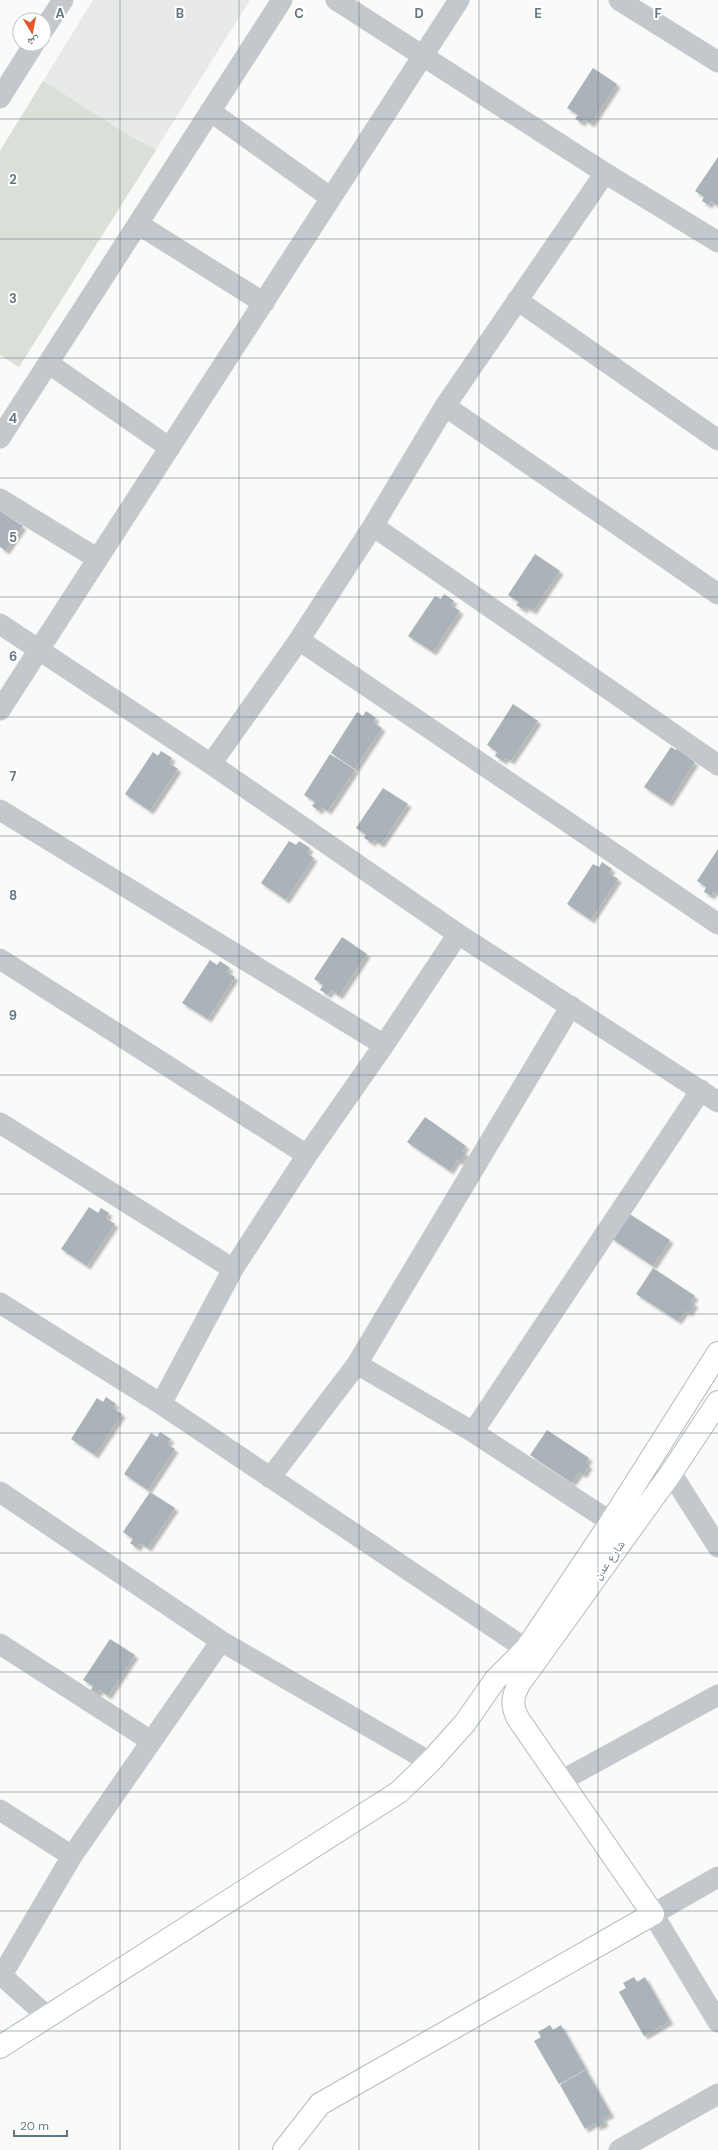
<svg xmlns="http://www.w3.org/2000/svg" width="718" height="2150" viewBox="0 0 718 2150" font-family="'DM Sans','Noto Naskh Arabic',sans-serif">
	<defs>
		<filter id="shadow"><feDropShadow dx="3.5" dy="3.5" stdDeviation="1" flood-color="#0004"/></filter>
	</defs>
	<rect width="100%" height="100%" fill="#fafaf8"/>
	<path fill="#e8e9e9" d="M93,0h157l-231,367 -19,-12v-204z"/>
	<path fill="#dadfd7" d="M43,81l85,54 28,15 -137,217 -19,-12v-204z"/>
	<path fill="#aab3b9" filter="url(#shadow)" d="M593,68l24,16 -26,40 -7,-5 -2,4 -7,-4 3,-4 -11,-7z
		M718,157v49l-7,-5 -2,4 -7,-4 2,-4 -9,-6z
		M0,511l23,15 -17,25 -6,-4z
		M535,554l25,17 -27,40 -7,-4 -2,3 -8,-5 3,-3 -11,-7z
		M444,594l10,7 -3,4 9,6 -27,41 -25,-16 27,-40 6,3z
		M513,704l25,17 -27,40 -5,-3 -3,3 -8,-5 2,-4 -10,-7z
		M366,711l10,7 -3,4 9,6 -27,41 -24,-16 26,-41 6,4z
		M680,746l10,6 -3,5 8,5 -26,41 -25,-16 27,-40 5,3z
		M161,751l11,7 -3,5 9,6 -28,42 -25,-17 28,-42 5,4z
		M330,754l25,16 -27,41 -7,-4 -2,4 -7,-5 3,-4 -11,-7z
		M383,788l25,16 -27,40 -7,-4 -2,3 -8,-5 2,-3 -10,-7z
		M289,841l7,4 3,-4 11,7 -3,5 7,5 -28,42 -25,-17z
		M718,849v45l-4,-2 -3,4 -7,-4 2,-5 -9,-6z
		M602,862l10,7 -3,4 9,6 -27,41 -24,-16 26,-40 6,3z
		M342,937l25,17 -28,42 -8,-6 -3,5 -8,-5 3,-5 -9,-6z
		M210,960l7,5 3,-4 10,7 -3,4 8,5 -27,42 -26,-16z
		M425,1117l41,29 -4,5 4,2 -6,9 -3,-2 -7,11 -43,-29z
		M89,1207l9,6 3,-5 8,5 -3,5 9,6 -28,42 -26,-17z
		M628,1213l42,27 -17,26 -42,-28z
		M653,1268l42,28 -4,6 4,2 -6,9 -4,-2 -7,10 -42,-27z
		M106,1397l10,7 -3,4 9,6 -27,41 -24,-16 26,-41 6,4z
		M547,1430l42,28 -3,5 3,3 -6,9 -3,-3 -8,11 -42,-28z
		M160,1432l11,7 -4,5 8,5 -27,41 -24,-16 27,-41 6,4z
		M150,1492l25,16 -27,40 -8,-5 -3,5 -7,-5 3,-4 -10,-7z
		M110,1639l25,16 -27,41 -8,-6 -3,4 -6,-4 2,-4 -10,-6z
		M634,1977l3,5 8,-5 25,44 -26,15 -25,-44 7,-4 -3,-5z
		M550,2025l3,5 8,-5 25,44 -27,15 -25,-43 7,-4 -3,-5z
		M586,2070l25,44 -8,4 2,5 -8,4 -2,-4 -10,6 -25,-44z"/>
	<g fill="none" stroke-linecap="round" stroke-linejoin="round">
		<defs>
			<path id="secondary" d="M0,2047l399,-255 31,-30 35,-39 30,-43 31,-31 85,-127 107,-169
				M284,2150l36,-46 333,-190 -134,-194c-8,-13 -7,-23 0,-36l152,-211 47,-71"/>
		</defs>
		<use href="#secondary" stroke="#b3babf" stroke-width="24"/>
		<path stroke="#c3c8cc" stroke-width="21" d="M336,0l269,173 113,69
			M619,0l99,62
			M44,29l19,-29
			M0,98l34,-54
			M210,111l121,87
			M138,224l126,79
			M517,300l201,140
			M48,363l122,85
			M445,406l273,188
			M0,438l282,-438
			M0,499l98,60
			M373,526l345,239
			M0,624l211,140 247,170 260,168
			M299,640l419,284
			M0,710l459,-710
			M211,764l88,-124 74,-114 72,-120 160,-233
			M0,810l384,235
			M0,959l307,196
			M0,1123l233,146
			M0,1303l161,101 365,245
			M357,1364l116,68 138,90
			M161,1404l72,-135 74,-114 77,-110 74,-111
			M473,1432l228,-342
			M671,1473l47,74
			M270,1478l87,-114 214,-358
			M0,1492l221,149 209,121
			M0,1644l151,97
			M561,1781l157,-86
			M0,1810l72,46
			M718,1877l-65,37 65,108
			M0,1974l47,42
			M2,1975l70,-119 149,-215
			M619,2150l99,-56"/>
		<use href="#secondary" stroke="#fff" stroke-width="22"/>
	</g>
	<path fill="none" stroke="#657683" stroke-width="1" stroke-opacity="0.55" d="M120,0v2150M239,0v2150M359,0v2150M479,0v2150M598,0v2150M0,119h718M0,239h718M0,358h718M0,478h718M0,597h718M0,717h718M0,836h718M0,956h718M0,1075h718M0,1194h718M0,1314h718M0,1433h718M0,1553h718M0,1672h718M0,1792h718M0,1911h718M0,2031h718"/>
	<g text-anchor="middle" stroke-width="4" stroke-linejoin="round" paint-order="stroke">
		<g font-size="12" fill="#657683" stroke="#fff">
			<text transform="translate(609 1560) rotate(-54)" y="4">شارع عدن</text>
		</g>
	</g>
	<g font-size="13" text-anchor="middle" font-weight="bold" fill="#657683" stroke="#fff" stroke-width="4" stroke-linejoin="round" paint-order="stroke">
		<text x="60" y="18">A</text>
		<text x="180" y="18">B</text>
		<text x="299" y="18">C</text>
		<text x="419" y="18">D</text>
		<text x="538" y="18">E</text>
		<text x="658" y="18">F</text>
		<text x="13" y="184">2</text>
		<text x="13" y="303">3</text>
		<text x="13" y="423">4</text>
		<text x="13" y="542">5</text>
		<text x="13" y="661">6</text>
		<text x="13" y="781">7</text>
		<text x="13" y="900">8</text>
		<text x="13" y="1020">9</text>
	</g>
	<g transform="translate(32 32) rotate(170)"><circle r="19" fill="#ffffff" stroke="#c1c8cd"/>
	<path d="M0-3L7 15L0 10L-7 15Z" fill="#e4572e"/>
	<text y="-6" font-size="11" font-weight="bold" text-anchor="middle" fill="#657683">ش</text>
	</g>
	<path d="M14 2130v6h53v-6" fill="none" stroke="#657683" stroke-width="2"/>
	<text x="20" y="2130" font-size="12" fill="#657683" stroke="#ffffff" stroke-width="3" paint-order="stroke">20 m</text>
</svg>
